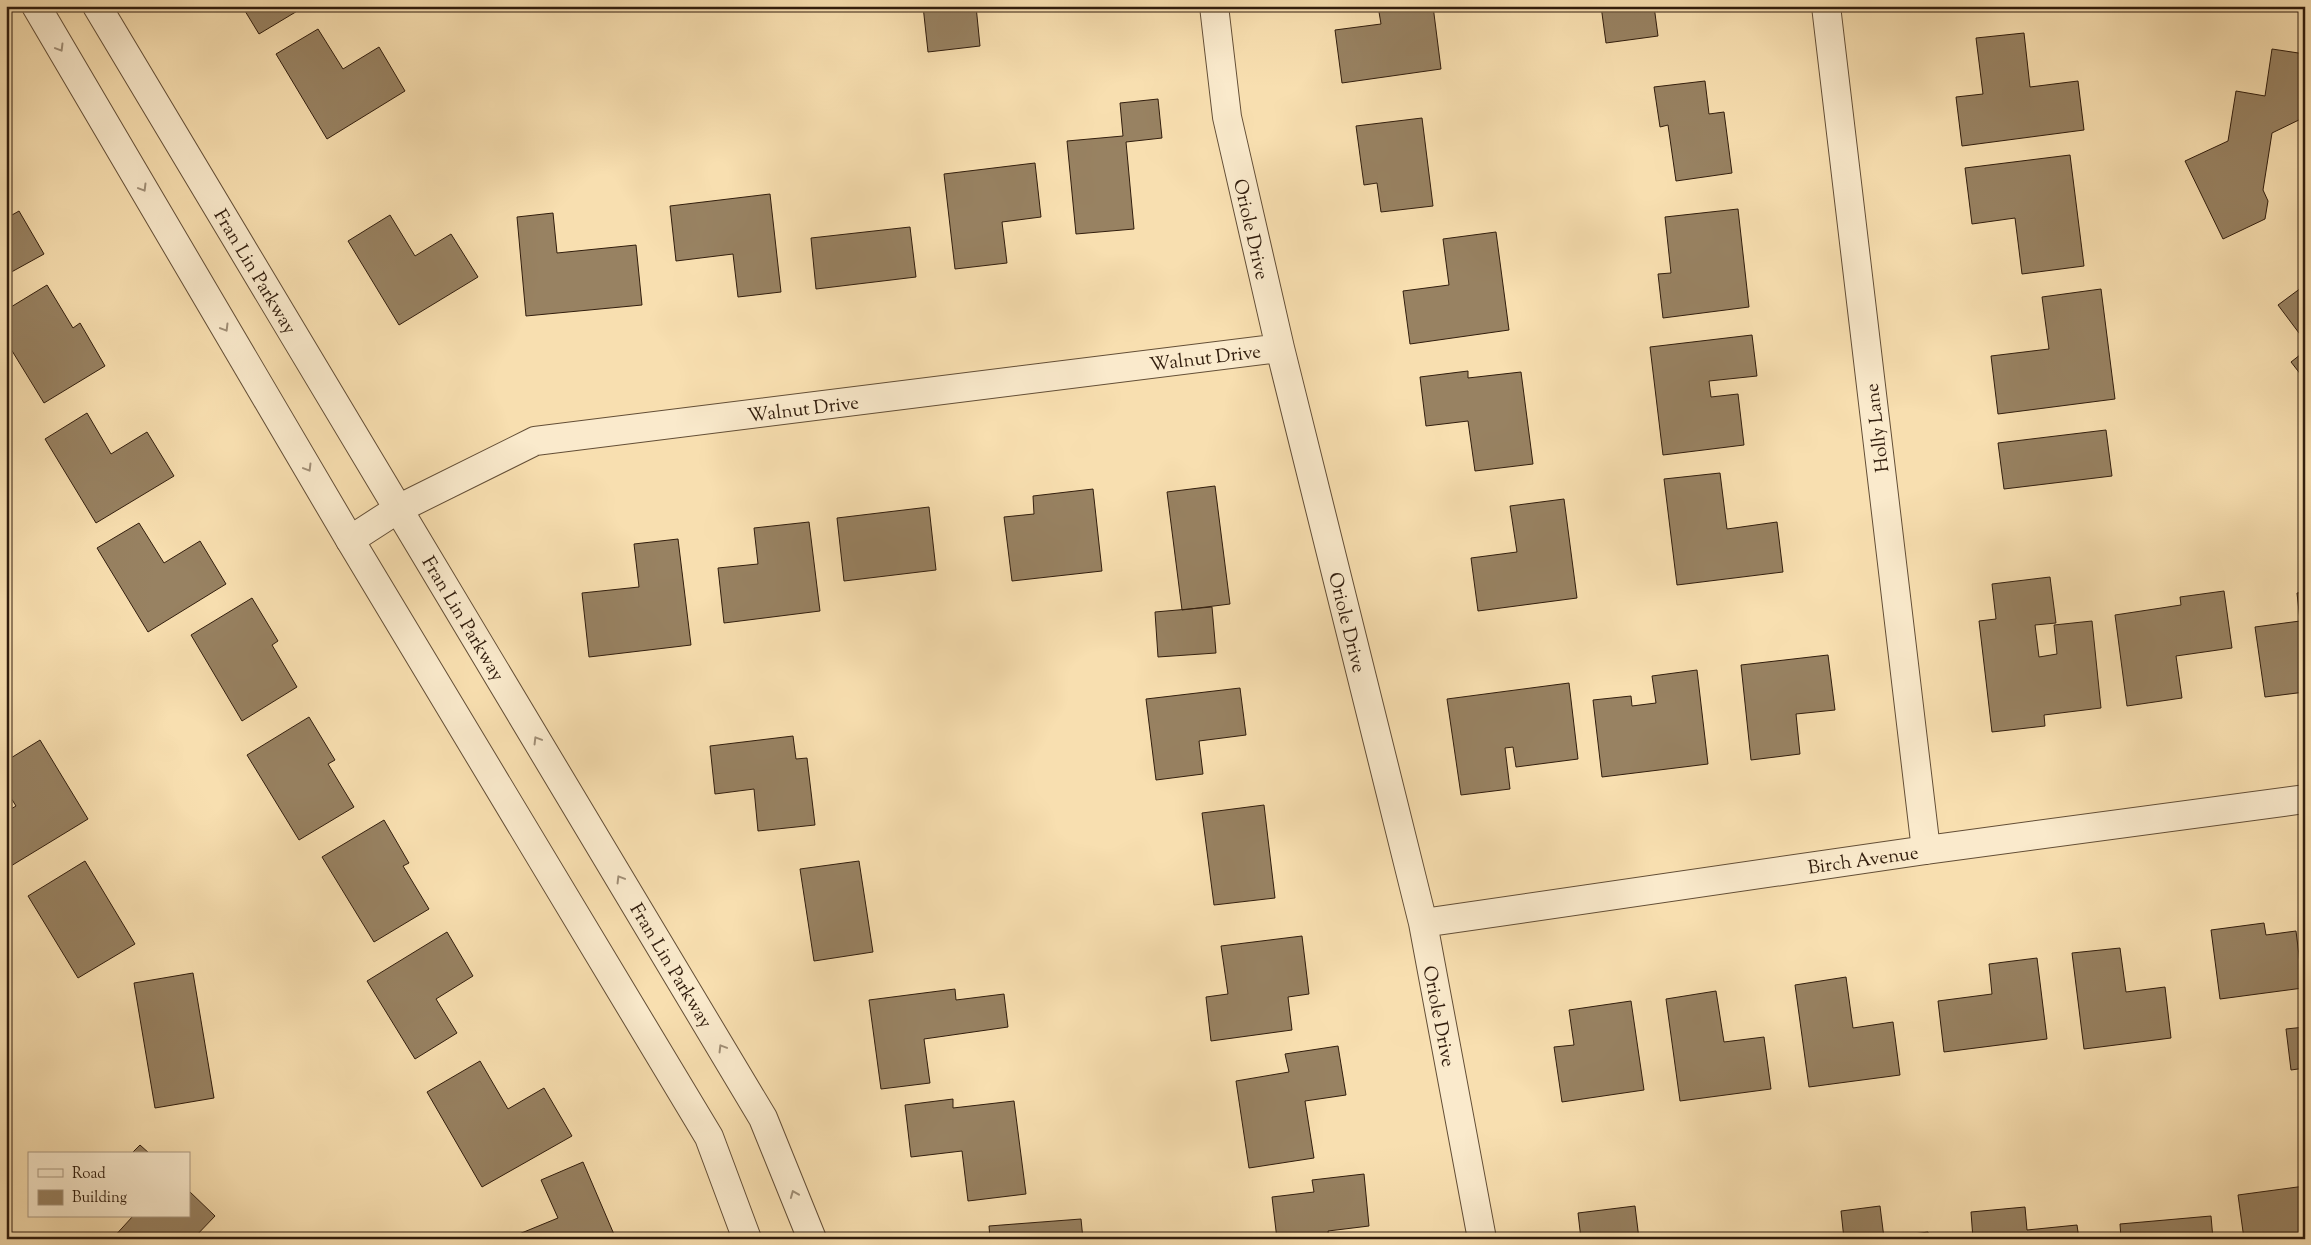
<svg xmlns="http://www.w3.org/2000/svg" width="2311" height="1245" viewBox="0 0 2311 1245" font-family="'Sorts Mill Goudy',serif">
	<rect width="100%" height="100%" fill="#f8dfb0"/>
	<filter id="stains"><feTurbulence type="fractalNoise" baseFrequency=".004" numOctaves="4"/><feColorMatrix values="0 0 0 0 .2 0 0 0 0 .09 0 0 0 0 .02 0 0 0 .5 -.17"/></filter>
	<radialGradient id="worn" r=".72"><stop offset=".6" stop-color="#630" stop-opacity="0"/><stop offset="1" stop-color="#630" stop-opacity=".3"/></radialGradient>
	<path fill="#988262" stroke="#311d0d" d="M242,6h62v1l-45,27z
		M923,6h53l4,40 -52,6z
		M1378,6h55l8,63 -99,14 -7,-53 46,-6z
		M1601,6h53l4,30 -52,7z
		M318,29l25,40 36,-22 26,44 -78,48 -51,-85z
		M2024,33l6,54 48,-6 6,49 -122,16 -6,-49 27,-3 -7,-56z
		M2272,49l33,5v63l-33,16 -9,57 5,11 -3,18 -42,20 -38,-78 43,-20 8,-50 29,5z
		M1705,81l4,33 15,-2 8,61 -56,8 -8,-56 -8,2 -6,-40z
		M1158,99l4,39 -36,4 8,87 -58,5 -9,-93 56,-5 -3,-33z
		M1422,118l11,88 -52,6 -4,-29 -13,2 -8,-59z
		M2070,155l14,111 -62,8 -7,-56 -43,6 -7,-56z
		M1035,163l6,54 -39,5 5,41 -52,6 -11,-95z
		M770,194l11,98 -43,5 -5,-43 -57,7 -6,-55z
		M6,204l6,11 7,-4 25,43 -38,21z
		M1738,209l11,98 -86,11 -5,-44 13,-1 -6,-56z
		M553,213l4,40 79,-8 6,60 -116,11 -9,-99z
		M390,215l25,41 36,-22 27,43 -79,48 -51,-84z
		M910,227l6,50 -100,12 -5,-51z
		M1496,232l13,98 -99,14 -7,-53 46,-6 -6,-46z
		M47,285l26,43 7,-5 25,43 -61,37 -38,-62v-31z
		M2305,285v56l-27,-36z
		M2101,289l14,110 -117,15 -7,-58 58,-7 -7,-52z
		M1752,335l5,41 -48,5 2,16 27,-3 6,51 -81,10 -13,-108z
		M2305,351v29l-14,-18z
		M1468,371v7l53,-6 12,92 -58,7 -7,-50 -42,5 -6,-49z
		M87,413l24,41 36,-22 27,44 -78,47 -51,-84z
		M2106,430l6,46 -108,13 -6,-46z
		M1720,473l7,56 50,-7 6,50 -106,13 -13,-106z
		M1215,486l15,118 -48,6 -15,-118z
		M1093,489l9,82 -90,10 -8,-64 30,-3 -1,-18z
		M1564,499l13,99 -99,13 -7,-53 46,-6 -7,-46z
		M929,507l7,63 -92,11 -7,-63z
		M809,522l11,89 -96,12 -6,-55 40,-4 -4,-36z
		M139,523l25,40 36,-22 26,43 -78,48 -51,-84z
		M678,539l13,106 -102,12 -7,-64 57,-6 -5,-43z
		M2050,577l6,46 -21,2 4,32 18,-3 -3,-29 38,-4 9,87 -57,7 1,11 -53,6 -13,-111 17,-2 -4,-35z
		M2224,591l8,57 -56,8 6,42 -55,8 -12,-91 66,-10 -1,-8z
		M2305,592v100l-40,5 -10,-70 45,-6 -3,-28z
		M252,598l26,43 -6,4 25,42 -55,34 -51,-86z
		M1212,607l4,46 -58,4 -3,-45z
		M1828,655l7,55 -39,4 4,40 -49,6 -10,-95z
		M1697,670l11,94 -106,13 -9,-77 38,-4 1,10 24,-3 -4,-27z
		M1569,683l9,76 -62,8 -3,-20 -8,1 5,41 -49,6 -14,-96z
		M1240,688l6,47 -47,6 4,33 -47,6 -10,-81z
		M309,717l26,43 -7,4 26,43 -55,33 -52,-85z
		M793,736l3,23 11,-1 8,67 -57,6 -4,-42 -39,5 -5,-48z
		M40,740l48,79 -82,50v-57l10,-6 -10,-16v-29z
		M1264,805l11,93 -61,7 -12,-92z
		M384,820l25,43 -6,3 26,43 -55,33 -52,-85z
		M85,861l50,83 -57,34 -50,-82z
		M859,861l14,91 -59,9 -14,-92z
		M2264,923l2,12 30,-4 7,57 -83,11 -9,-69z
		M447,932l26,44 -37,23 21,34 -42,26 -48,-78z
		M1302,936l7,58 -21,3 4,33 -81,11 -5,-44 22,-3 -7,-48z
		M2120,948l6,44 39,-5 6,51 -87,11 -12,-96z
		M2037,958l10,81 -103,13 -6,-51 54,-7 -3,-30z
		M193,973l21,125 -59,10 -21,-125z
		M1846,977l7,51 40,-6 7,53 -91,12 -14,-102z
		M955,989l1,11 48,-6 4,33 -84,12 6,44 -49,6 -12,-89z
		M1716,991l8,51 40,-5 7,52 -91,12 -14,-102z
		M1631,1001l13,89 -82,12 -8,-55 20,-2 -5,-35z
		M2305,1027v41l-14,2 -5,-41z
		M1338,1046l8,49 -41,6 9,57 -65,10 -13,-87 53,-9 -4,-18z
		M480,1061l28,48 36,-21 28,48 -90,51 -55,-95z
		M953,1099v9l61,-7 12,93 -58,7 -6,-50 -51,6 -6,-52z
		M140,1145l10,9h-19z
		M583,1162l33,77h-96l-1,-5 39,-16 -17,-38z
		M1364,1174l5,52 -41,5 1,8h-52l-5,-42 42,-5 -2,-12z
		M2305,1186v53h-61l-6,-44z
		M189,1191l26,25 -22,23h-81l21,-23h56z
		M1635,1206l4,33h-58l-3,-26z
		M1880,1206l4,32 44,-6 1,7h-85l-3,-28z
		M2025,1207l2,23 50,-5 2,14h-106l-2,-27z
		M2211,1216l2,23h-92l-1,-15z
		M1081,1219l2,20h-93l-1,-13z"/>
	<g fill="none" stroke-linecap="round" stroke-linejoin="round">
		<defs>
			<path id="minor" d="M1214,6l13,111 53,231 143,575 59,316
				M1826,6l100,844
				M350,540l48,-31 137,-68 745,-93
				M1423,923l503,-73 379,-51"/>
			<path id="tertiary" d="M36,6l314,534 359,597 38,102
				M97,6l666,1112 49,121"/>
		</defs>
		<use href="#minor" stroke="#634e36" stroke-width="30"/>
		<use href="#tertiary" stroke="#634e36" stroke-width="30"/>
		<use href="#minor" stroke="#faeacc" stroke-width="28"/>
		<use href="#tertiary" stroke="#faeacc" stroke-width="28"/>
	</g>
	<defs><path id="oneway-chevron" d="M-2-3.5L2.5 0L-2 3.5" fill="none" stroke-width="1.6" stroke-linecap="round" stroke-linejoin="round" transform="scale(1.25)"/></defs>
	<g stroke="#a08e76">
		<use href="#oneway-chevron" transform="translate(60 48) rotate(59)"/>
		<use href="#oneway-chevron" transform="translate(143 188) rotate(59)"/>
		<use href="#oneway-chevron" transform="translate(225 328) rotate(59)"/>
		<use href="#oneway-chevron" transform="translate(308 468) rotate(59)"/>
		<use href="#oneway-chevron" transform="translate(537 740) rotate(-121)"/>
		<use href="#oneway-chevron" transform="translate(620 879) rotate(-121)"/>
		<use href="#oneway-chevron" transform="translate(722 1048) rotate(-121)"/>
		<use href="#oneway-chevron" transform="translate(794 1194) rotate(-112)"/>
	</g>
	<g text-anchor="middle" stroke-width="4" stroke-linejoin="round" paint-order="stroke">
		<g font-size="19" fill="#311d0d" stroke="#faeacc">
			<text transform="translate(1252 229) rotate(77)" y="7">Oriole Drive</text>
			<text transform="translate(256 271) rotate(59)" y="7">Fran Lin Parkway</text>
			<text transform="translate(1205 357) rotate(-7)" y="7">Walnut Drive</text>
			<text transform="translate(803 408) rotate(-7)" y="7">Walnut Drive</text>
			<text transform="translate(1876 428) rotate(-97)" y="7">Holly Lane</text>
			<text transform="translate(464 618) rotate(59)" y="7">Fran Lin Parkway</text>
			<text transform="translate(1348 622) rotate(76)" y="7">Oriole Drive</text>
			<text transform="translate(1863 859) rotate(-8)" y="7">Birch Avenue</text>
			<text transform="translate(672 965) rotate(59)" y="7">Fran Lin Parkway</text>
			<text transform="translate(1440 1016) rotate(79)" y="7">Oriole Drive</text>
		</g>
	</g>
	<rect width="2311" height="1245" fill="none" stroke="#f8dfb0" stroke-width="25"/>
	<rect x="8" y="8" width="2296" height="1230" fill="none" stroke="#311d0d" stroke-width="2.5"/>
	<rect x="12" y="12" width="2286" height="1220" fill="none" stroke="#311d0d"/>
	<rect x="28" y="1152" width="162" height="65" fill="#faeacc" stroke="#aa9880"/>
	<rect x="38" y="1169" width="25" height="8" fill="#faeacc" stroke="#aa9880"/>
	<text x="72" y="1178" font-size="15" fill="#311d0d">Road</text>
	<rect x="38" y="1190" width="25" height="15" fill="#988262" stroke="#aa9880"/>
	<text x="72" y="1202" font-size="15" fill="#311d0d">Building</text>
	<rect width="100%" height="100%" filter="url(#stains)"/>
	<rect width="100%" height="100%" fill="url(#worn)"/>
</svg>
